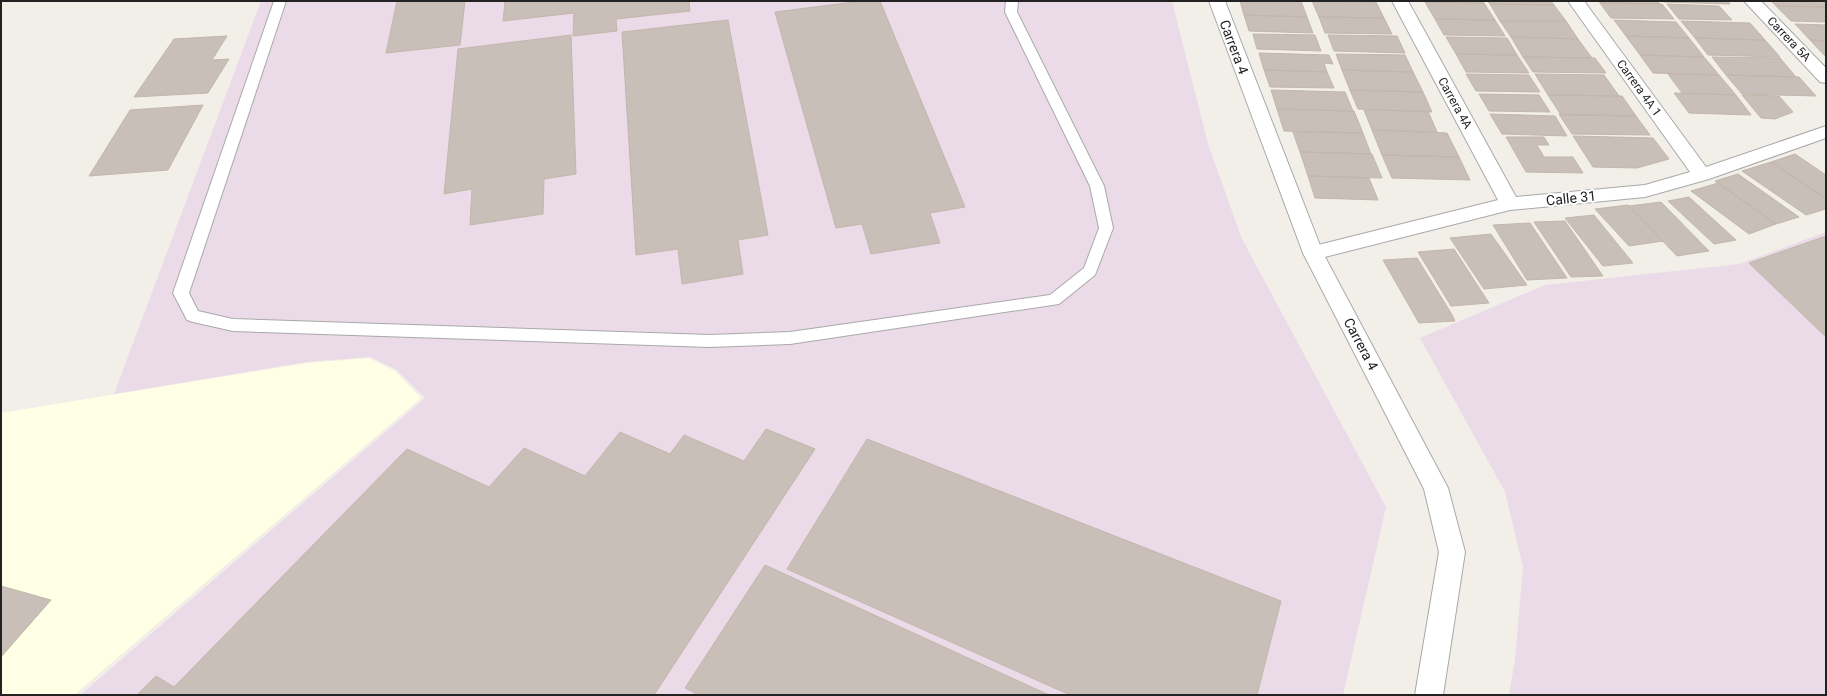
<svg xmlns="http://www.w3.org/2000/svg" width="1827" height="696" viewBox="0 0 1827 696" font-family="Roboto,sans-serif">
	<rect width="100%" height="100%" fill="#f2efe9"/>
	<path fill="#ebdbe8" d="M261,1h911l36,143 34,95 144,268 -43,188h-1263l345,-297 -28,-28 -27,-13 -63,5 -193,32z
		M1826,232v463h-317l6,-36 8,-92 -18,-75 -85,-154 125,-53 194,-21z"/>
	<path fill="#ffffe5" d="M369,358l26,13 26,27 -347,297h-73v-282l306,-50z"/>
	<path fill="#c7bfb8" stroke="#c4b6ab" d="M397,1h68l-5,44 -74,8z
		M505,1h184l1,10 -74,8 1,12 -44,5 1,-23 -71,8z
		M862,1h18l85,206 -35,6 10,30 -69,11 -9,-30 -26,4 -61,-216z
		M1240,1h61l6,16 -63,-2z
		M1312,1l64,1 8,16 -65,-1z
		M1425,1h58l1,2 -59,-1z
		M1487,1h64l3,4 -64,-1z
		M1599,1h58l3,3 -60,-1z
		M1663,1h65l2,3 -66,-2z
		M1771,1h55v6l-50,-1z
		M1425,2l59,1 11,17 -60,-1z
		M1600,3l62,1 12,15 -63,-1z
		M1490,4l64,1 12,16h-66z
		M1667,4l52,2 13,14 -53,-1z
		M1776,6l50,1v15l-35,-1z
		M1244,15l63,2 6,16 -64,-2z
		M1319,17l65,1 8,16 -67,-1z
		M1435,19l60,1 10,16 -61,-1z
		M728,20l40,215 -30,5 5,34 -61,10 -4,-35 -42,6 -14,-223z
		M1614,20l62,2 13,16 -63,-2z
		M1500,21h66l12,18 -67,-2z
		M1681,21l69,2 15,17 -70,-2z
		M1795,24l31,1v16l-16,-1z
		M1253,34l62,1 6,16 -64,-2z
		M571,35l5,139 -32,5 -1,35 -73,11 2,-36 -28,5 14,-145z
		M1328,35l69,1 8,17 -71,-2z
		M227,36l-15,24 17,-1 -21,34 -74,4 40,-58z
		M1626,36l63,2 15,19 -64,-2z
		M1446,37l61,1 10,17 -61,-1z
		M1511,37l67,2 14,19 -69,-1z
		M1695,38l70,2 15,17 -72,-2z
		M1810,40l16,1v16z
		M1259,53l70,2 4,9 -9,-1 3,9 -63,-2z
		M1336,54l69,1 8,17 -71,-2z
		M1456,54l61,1 12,18 -63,-1z
		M1640,55l64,2 15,18 -66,-2z
		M1523,57l72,1 11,15 -73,-1z
		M1712,57l68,1 16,19 -70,-2z
		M1264,70l63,2 7,16 -64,-1z
		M1342,70l71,2 10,20 -73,-2z
		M1466,74l63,1 11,17 -64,-1z
		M1535,74l69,1 15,21 -71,-1z
		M1668,74l51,1 17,20 -54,-2z
		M1726,75l73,2 17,19 -74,-2z
		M1271,90l74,2 8,19 -76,-2z
		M1350,90l73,2 9,20 -74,-3z
		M1674,93l62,2 15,20 -62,-2z
		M1479,94l60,1 11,17 -61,-1z
		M1548,95l74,1 14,20 -75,-1z
		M1742,95l37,1 14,16 -18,7 -14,-1z
		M203,105l-35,65 -79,6 41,-66z
		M1277,109l77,2 9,22 -79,-2z
		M1364,110l64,1 9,21 -65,-2z
		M1490,114l65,2 12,20 -65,-2z
		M1559,114l77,2 14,19 -78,-1z
		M1372,130l75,3 12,24 -77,-2z
		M1293,132l70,1 8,21 -71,-2z
		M1573,136l80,2 16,21 -32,9 -44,-1z
		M1506,137h38l5,8h-12l7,12h29l10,16 -57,-1z
		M1300,152l72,2 10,24 -74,-2z
		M1795,154l31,21v24l-55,-37z
		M1382,155l77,2 11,23 -78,-2z
		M1771,162l55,37v10l-20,6 -64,-44z
		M1738,174l61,43 -23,7 -61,-43z
		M1308,176l61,2 9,22 -63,-2z
		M1718,183l58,41 -27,10 -58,-43z
		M1689,197l47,43 -22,4 -46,-43z
		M1661,202l48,49 -32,5 -48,-50z
		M1628,205l1,1 34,35 -34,5 -34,-37z
		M1594,215l39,48 -30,3 -38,-48z
		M1565,221l38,55 -32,1 -37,-55z
		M1530,223l37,55 -40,2 -34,-55z
		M1491,234l36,51 -43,4 -34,-51z
		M1826,236v101l-77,-74z
		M1454,249l35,54 -38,3 -33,-54z
		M1417,258l34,55 4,8 -36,2 -36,-63z
		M766,429l49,20 -161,246h-517l19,-19 18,11 233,-238 82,38 35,-39 61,28 35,-44 50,22 14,-19 60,26z
		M867,439l414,162 -24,94h-187l-283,-126z
		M765,565l284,130h-350l-14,-7z
		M1,586l50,14 -50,57z"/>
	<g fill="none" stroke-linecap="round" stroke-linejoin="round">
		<defs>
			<path id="service" d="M274,1h12l-97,292 9,18 35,8 477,16 80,-3 260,-37 34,-27 15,-40 -9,-42 -85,-174 1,-11h12l-1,11 87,174 9,42 -18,47 -36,29 -269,40 -80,3 -477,-16 -40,-9 -6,-2 -14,-27z"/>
			<path id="minor" d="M1392,1h16l108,196 129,-12 45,-13 -122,-171h16l122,166 120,-41v12l-117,41 -64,18 -135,13 -197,50 -7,-2 -3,-5 3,-5 192,-48z
				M1744,1h17l65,67v15l-6,-1z"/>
			<path id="tertiary" d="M1209,1h16l98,252 125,235 17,64 -22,143h-28l24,-143 -15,-63 -121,-236z"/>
		</defs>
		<use href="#service" stroke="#a9a9a9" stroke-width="2"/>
		<use href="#minor" stroke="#a9a9a9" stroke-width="2"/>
		<use href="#tertiary" stroke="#a9a9a9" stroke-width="2"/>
		<use href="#service" fill="#fff" fill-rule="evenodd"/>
		<use href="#minor" fill="#fff" fill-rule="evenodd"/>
		<use href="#tertiary" fill="#fff" fill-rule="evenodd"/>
	</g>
	<g text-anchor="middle" stroke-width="4" stroke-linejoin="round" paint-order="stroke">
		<g font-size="12" fill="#222" stroke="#fff">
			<text transform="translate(1789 39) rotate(46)" y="4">Carrera 5A</text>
			<text transform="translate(1639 88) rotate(54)" y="4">Carrera 4A 1</text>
			<text transform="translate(1455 103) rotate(61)" y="4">Carrera 4A</text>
		</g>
		<g font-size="14" fill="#222" stroke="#fff">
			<text transform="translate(1234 47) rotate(69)" y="5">Carrera 4</text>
			<text transform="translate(1571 198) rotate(-6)" y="5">Calle 31</text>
			<text transform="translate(1361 344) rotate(62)" y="5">Carrera 4</text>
		</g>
	</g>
	<rect width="1827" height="696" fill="none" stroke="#222222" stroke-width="4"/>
</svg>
